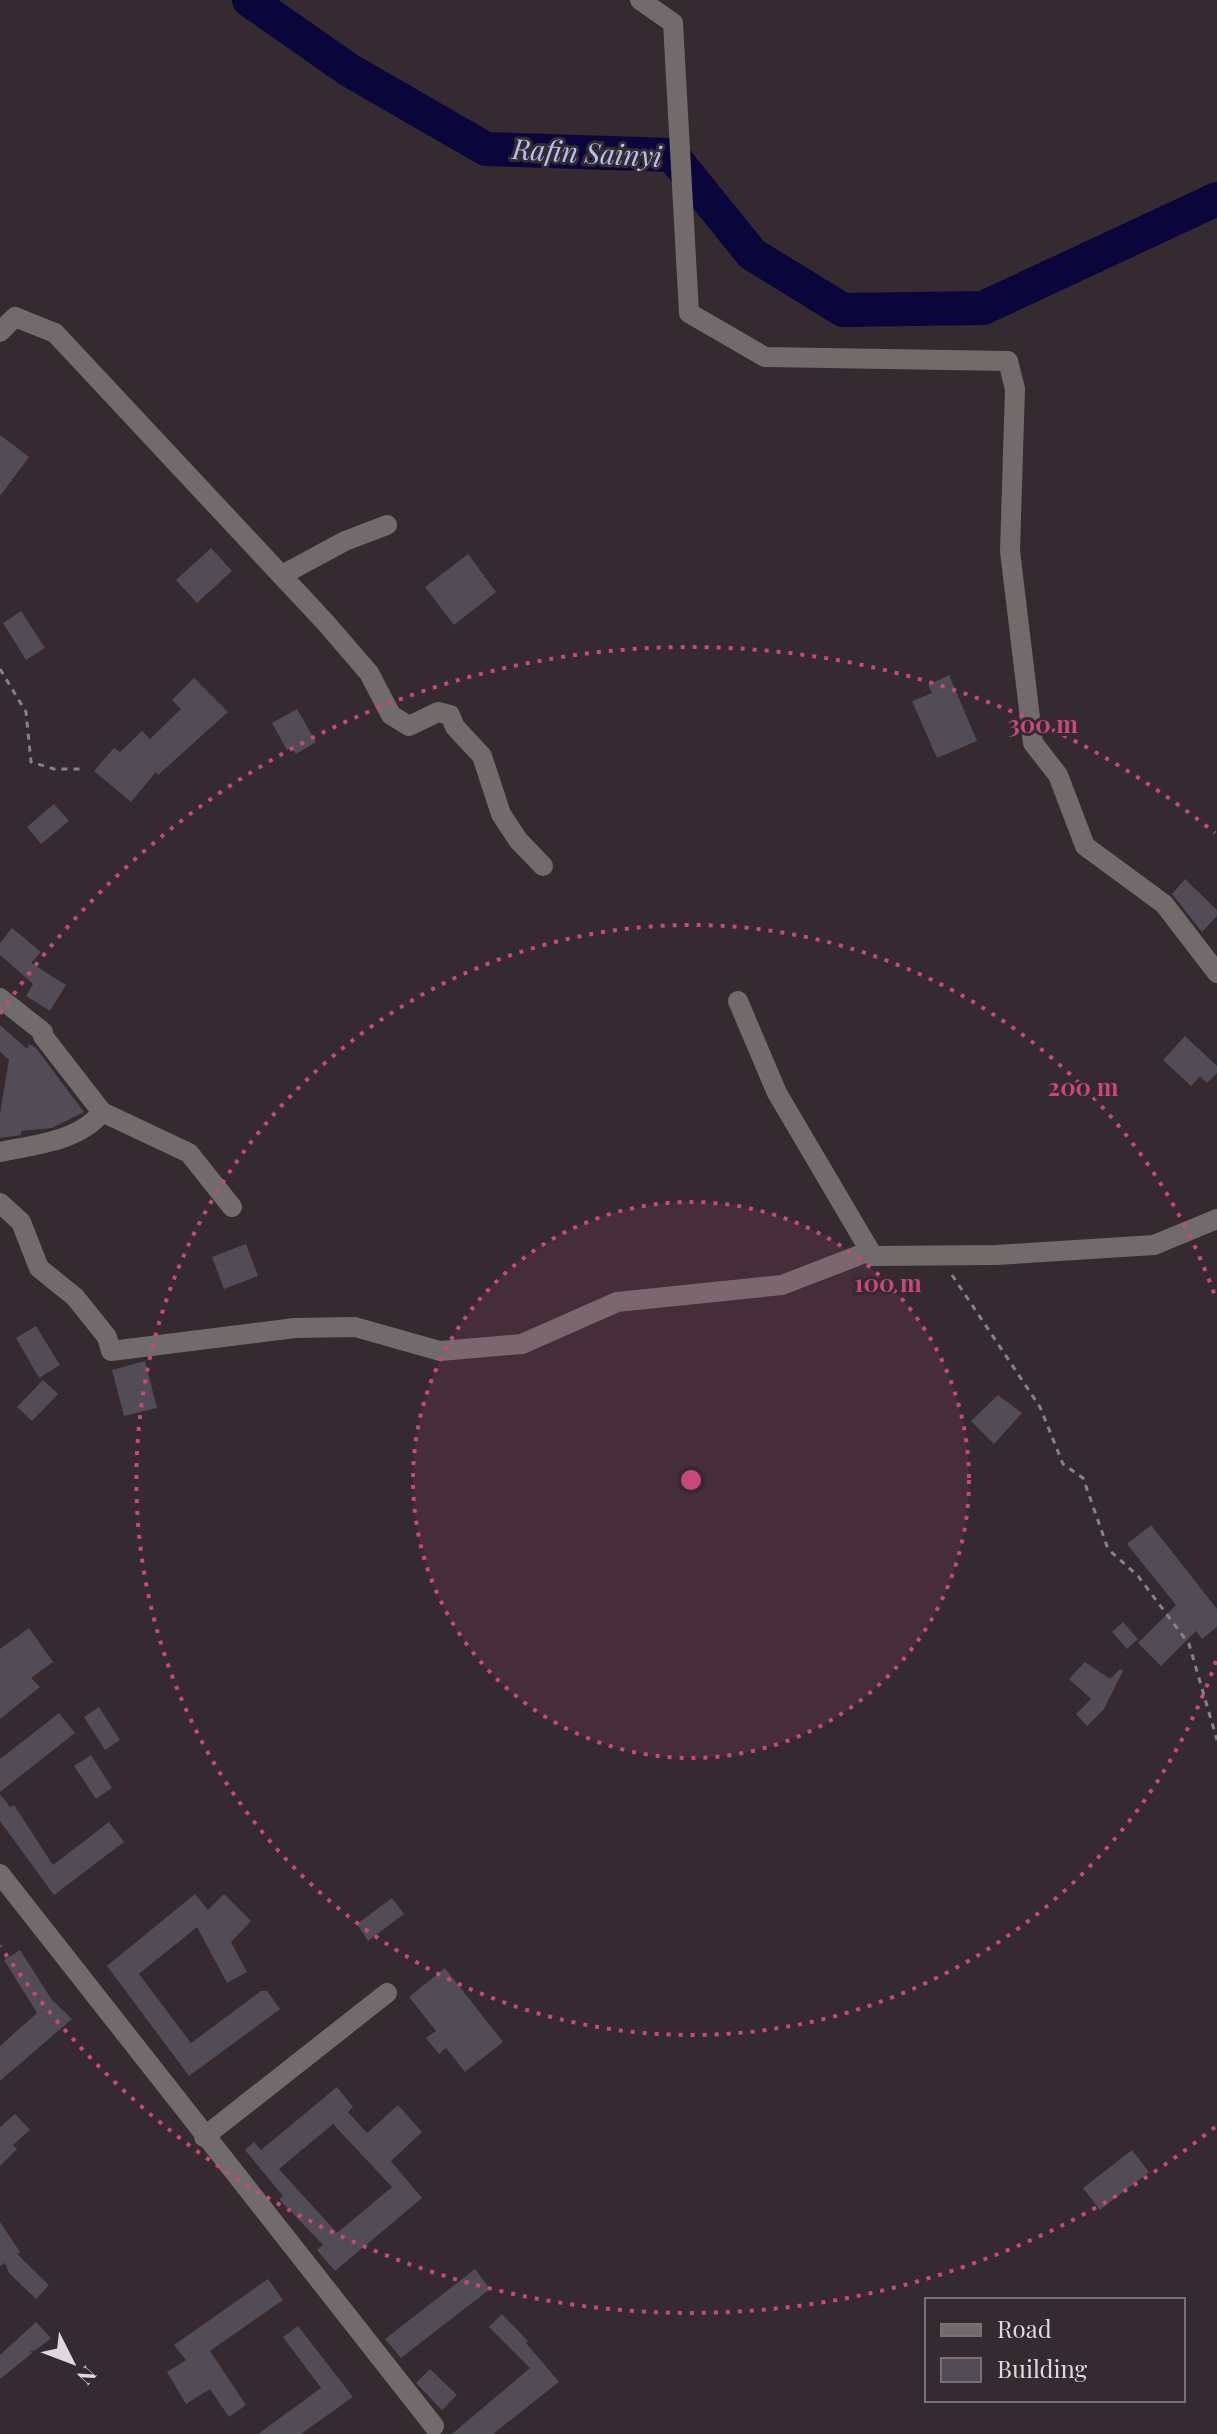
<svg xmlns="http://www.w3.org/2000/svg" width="1217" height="2434" viewBox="0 0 1217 2434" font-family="'Playfair Display',serif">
	<rect width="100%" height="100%" fill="#342a30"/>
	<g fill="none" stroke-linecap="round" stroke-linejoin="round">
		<path stroke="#0a053a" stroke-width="34" d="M249,0l100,70 137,79 186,6 80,99 91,56 140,-2 234,-109"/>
	</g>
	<path fill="#514c56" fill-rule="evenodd" d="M0,435l29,22 -29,39z
		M211,548l21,23 -35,32 -21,-23z
		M468,554l28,38 -42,33 -29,-38z
		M21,611l24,37 -19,12 -23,-37z
		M949,675l28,66 -40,17 -25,-57 20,-8 -4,-8z
		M194,678l34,34 -70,63 -2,-3 -25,30 -37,-31 20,-23 6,4 22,-21 8,8 31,-30 -9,-9z
		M297,709l19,33 -20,12 -4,-6 -5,2 -15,-27z
		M54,804l15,17 -28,23 -14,-17z
		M1185,879l32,31v6l-15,16 -30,-38z
		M12,928l29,24 -10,11 35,22 -16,26 -24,-15 7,-12 -33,-29v-12z
		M0,1025l27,24 2,-5 7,4 48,64 -32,16 -31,3v4l-21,3v-25l9,-53 -9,-8z
		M1185,1036l32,30v7l-10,10 -7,-7 -9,10 -28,-26z
		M246,1244l12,32 -34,13 -12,-32z
		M36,1326l24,39 -21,13 -23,-40z
		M145,1361l12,47 -33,8 -12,-46z
		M43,1380l15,14 -26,27 -15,-14z
		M998,1395l24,18 -28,31 -23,-23z
		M1151,1525l66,84v18l-15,12 -6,-8 -35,35 -23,-23 38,-38 -49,-61z
		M1123,1622l15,17 -11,10 -15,-17z
		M29,1628l24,34 -22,16 9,9 -40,32v-70z
		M1085,1662l25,17 10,-10 3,2 -19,38 -17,17 -11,-12 15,-15 -22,-20z
		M99,1707l21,33 -15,10 -21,-33z
		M59,1713l16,20 -75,59v-33z
		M91,1755l21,33 -16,11 -22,-33z
		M0,1794l10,13 4,-2 39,60 56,-43 15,20 -70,53 -54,-74z
		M195,1894l13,16 16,-16 27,27 -20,21 16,30 -20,11 -30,-56 -58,47 52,69 70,-52h6l13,18 -91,67 -82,-110z
		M392,1898l12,16 -36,27 -11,-17z
		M20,1950l32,50 20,19 -72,62v-35l37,-33 -33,-53z
		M445,1968l58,74 -38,30 -19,-24 -7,6 -13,-16 10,-7 -27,-34z
		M337,2087l16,20 -5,5 19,21 31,-28 24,27 -31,29 31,37 -87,73 -18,-21 6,-5 -44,-46 4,-3 -38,-46 9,-8 7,8zM333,2124l59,63 -55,46 -58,-64z
		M15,2114l15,16 -17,15 4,4 -17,17v-39z
		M1132,2150l17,22 -49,38 -17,-22z
		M0,2222l20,30 -3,2 32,31 -13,14 -27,-26 -4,-10 -5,3z
		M475,2269l15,20 -89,69 -16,-19z
		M268,2279l15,21 -73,51 36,54 -17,12 -19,-28 -24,15 -19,-32 19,-12 -12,-15z
		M502,2314l26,27 -2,2 33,39 -66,52h-41l78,-66 -41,-41z
		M36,2322l15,16 -51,41v-24z
		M298,2326l55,71 -52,37h-43l63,-46 -38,-51z
		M430,2369l27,26 -15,15 -26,-27z"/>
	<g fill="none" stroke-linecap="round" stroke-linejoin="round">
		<path stroke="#898085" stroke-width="3" stroke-dasharray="6 6" stroke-linecap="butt" d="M0,669l26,43 5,50 23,7h26
			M952,1275l88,132 23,57 20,14 25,71 30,27 51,68 28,96"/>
		<path stroke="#716b6b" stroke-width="20" d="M640,0l33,23 16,290 76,44 243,4 7,28 -5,162 23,192 25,32 27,71 79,58 53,69
			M0,332l15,-15 40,16 270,289 44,51 22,42 18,11 29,-14 12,3 5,12 27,29 19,58 17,26 25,26
			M282,575l63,-34 42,-16
			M0,998l43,34v4l59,76 87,41 43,54
			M738,1001l39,92 96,163 123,-1 158,-10 63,-26
			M0,1152c34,-7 80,-11 102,-40
			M0,1203l21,19 18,46 36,29 32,40 4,14 184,-23 60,-1 85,24 82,-7 95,-42 165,-17 88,-34
			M0,1874l434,552
			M204,2137l183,-144"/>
	</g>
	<circle cx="691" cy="1480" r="278" fill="#c9487b" fill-opacity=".12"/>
	<g fill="none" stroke="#c9487b" stroke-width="4" stroke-dasharray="4 8">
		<circle cx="691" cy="1480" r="278"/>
		<path d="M1216 1661A555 555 0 1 1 1216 1299"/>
		<path d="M1215 2127A833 833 0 0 1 0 1946M0 1014A833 833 0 0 1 1215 833"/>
	</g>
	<g text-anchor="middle" stroke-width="6" stroke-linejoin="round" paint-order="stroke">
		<g font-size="28" font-style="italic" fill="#b6c0f5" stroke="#342a30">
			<text transform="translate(587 153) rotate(3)" y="10">Rafin Sainyi</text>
		</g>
	</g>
	<circle cx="691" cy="1480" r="12" fill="#c9487b" stroke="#342a30" stroke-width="4"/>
	<g font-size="24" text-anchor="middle" font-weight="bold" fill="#c9487b" stroke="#342a30" stroke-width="6" stroke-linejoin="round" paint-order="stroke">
		<text x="1043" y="733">300 m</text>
		<text x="1083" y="1096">200 m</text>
		<text x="888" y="1292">100 m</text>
	</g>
	<rect x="925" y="2298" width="260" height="104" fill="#342a30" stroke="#787075" stroke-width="2"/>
	<rect x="941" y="2324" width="40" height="12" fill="#716b6b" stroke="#787075" stroke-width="2"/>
	<text x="997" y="2338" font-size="24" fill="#dfd8dc">Road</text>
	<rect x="941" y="2358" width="40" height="24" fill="#514c56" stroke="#787075" stroke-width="2"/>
	<text x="997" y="2378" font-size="24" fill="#dfd8dc">Building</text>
	<g transform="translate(72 2362) rotate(132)" stroke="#342a30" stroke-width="6" paint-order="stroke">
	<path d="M0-6L14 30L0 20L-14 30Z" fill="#dfd8dc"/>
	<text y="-12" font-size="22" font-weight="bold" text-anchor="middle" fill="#dfd8dc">N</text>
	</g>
</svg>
